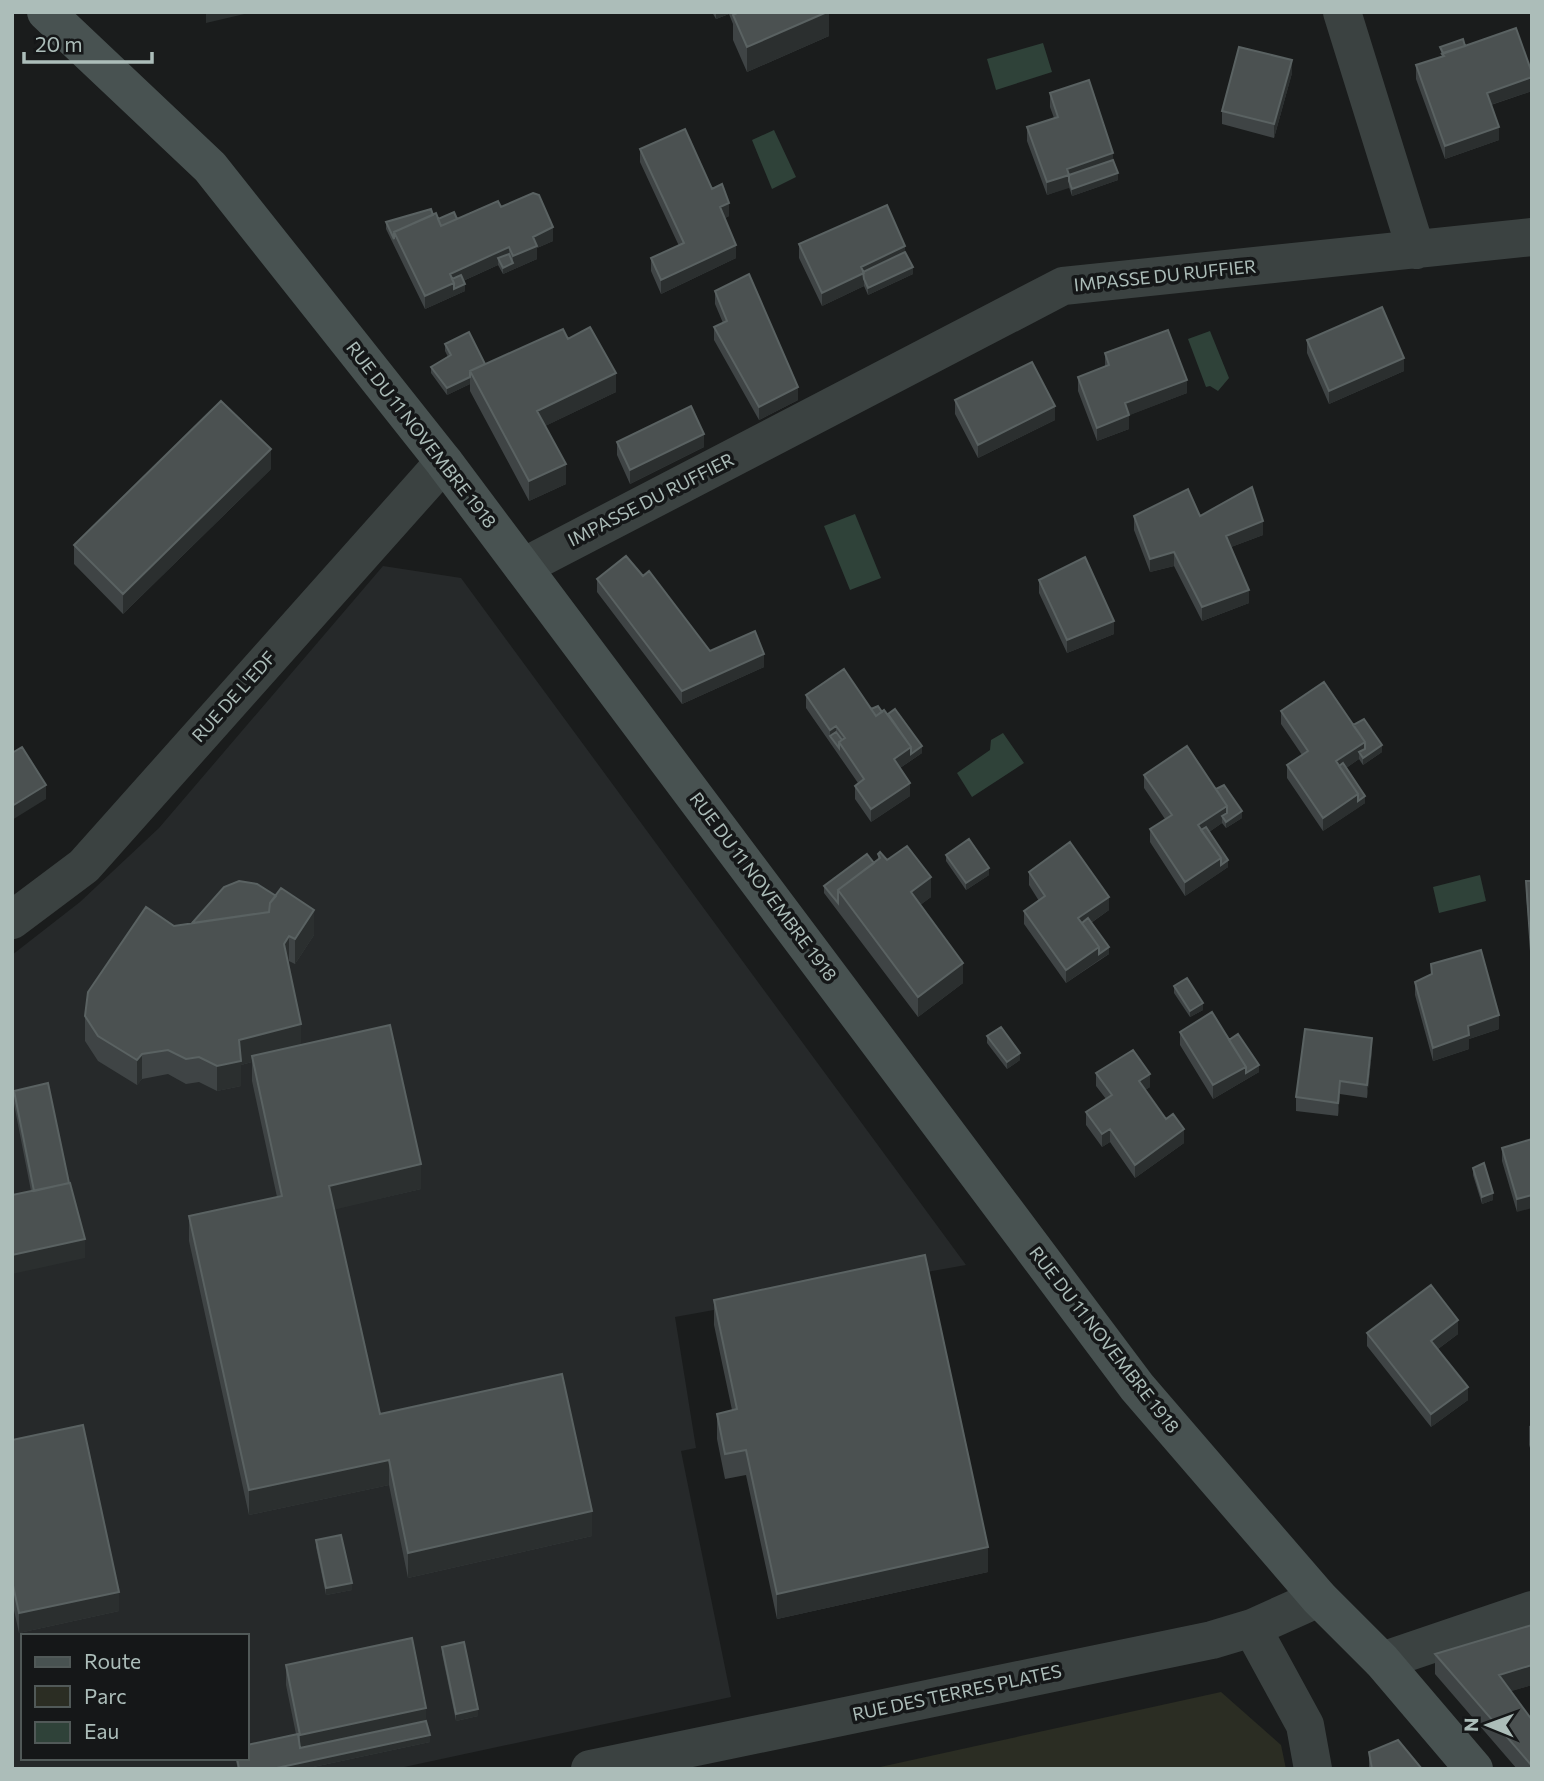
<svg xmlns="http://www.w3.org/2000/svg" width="1544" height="1781" viewBox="0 0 1544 1781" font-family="Commissioner,sans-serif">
	<rect width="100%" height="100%" fill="#1a1c1c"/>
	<path fill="#26292a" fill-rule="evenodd" d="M383,566l78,12 505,687 -291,52 21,131 -15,3 50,246 -336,72h-383v-814l68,-53 79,-74zM23,1636h224v122h-224z"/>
	<path fill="#2b2d23" d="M1221,1692l60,53 5,24h-415z"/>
	<path fill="#2f4239" d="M1043,43l9,29 -56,18 -9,-31z
		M774,130l22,47 -24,12 -20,-49z
		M1210,331l19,47 -11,13 -8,-5 -4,1 -18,-48z
		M855,514l26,64 -31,12 -26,-64z
		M1003,733l21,30 -52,34 -15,-24 33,-23 1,-10z
		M1480,875l6,26 -47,12 -6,-26z"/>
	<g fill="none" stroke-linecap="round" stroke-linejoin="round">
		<path stroke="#3b4241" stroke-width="38" d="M1342,12l74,238
			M523,567l540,-281 469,-49
			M12,920l72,-54 360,-404
			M1252,1628l53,97 8,44
			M1382,1661l150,-51
			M590,1769l622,-129 40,-12 67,-30"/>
		<path stroke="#485251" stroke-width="38" d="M46,12l164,155 234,295 693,925 182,211 63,63 92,108"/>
	</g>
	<path fill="#3f4445" d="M712,12h117v24l-82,36 -14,-32v-16l-4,-10 -13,5z
		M1465,46l67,27v18l-41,14 8,35 -54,19 -29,-80v-14l26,-8 -2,-10z
		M1292,73l-18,65 -52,-14v-13z
		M1050,93l63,67 5,20 -46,16 -3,-9 -22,8 -20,-54v-14l27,-9 -4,-11z
		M640,149l72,40 17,27 -4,2 11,40 -75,36 -10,-23v-13l28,-12 -39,-84z
		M501,207l52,34 -16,7v11l-34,15 -5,-9 -35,16 2,10 -40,18 -39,-80v-7l47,-7 5,4h19z
		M799,244l106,8 8,22 -45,21 -4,-9 -42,20 -23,-48z
		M715,291l83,109 -39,20 -45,-80v-13l9,-4 -8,-19z
		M568,339l48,53 -71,34 21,58 -37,17 -59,-110v-7l-23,11 -16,-22v-6l17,-10 -3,-6v-7l40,20z
		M1307,340l97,31 -75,33 -22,-51z
		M1105,353l82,40 -58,22v14l-32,12 -19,-50v-14l27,-10z
		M955,400l100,20 -77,38 -23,-44z
		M617,442l87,5 -74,37 -13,-29z
		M271,469l-148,145 -49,-50v-19z
		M1134,516h66l63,19 -32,12 18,56 -47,18 -28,-55 -24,6 -16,-42z
		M643,576l67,75 54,16 -82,37 -85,-112v-13z
		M1039,580l75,54 -47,19 -28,-60z
		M806,695l76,17 40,41 -22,15 10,28 -39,26 -16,-23v-13l3,-3 -52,-75z
		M1281,711l72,14 29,27 -19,13 -4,-6 -13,9 19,35 -42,28 -36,-53v-13l15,-10 -21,-31z
		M1144,775l72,14 26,29 -16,10 -4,-5 -13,9 19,35 -43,29 -35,-54v-13l15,-10 -21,-31z
		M878,854l9,6 44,37 -11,8 43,78 -45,34 -94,-124v-7l50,-23 4,-3z
		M946,855l43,20 -23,15 -20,-29z
		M1029,872l80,38 -18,13 18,31 -43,29 -42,-59v-13l15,-10 -10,-16z
		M1526,881h6v83l-6,-70z
		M174,926l140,9 -19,29 -6,-3 -1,2 13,82 120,144 -87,20 46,205 212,122 -184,42 -19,-93 -140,30 -60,-274v-25l88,-19 -25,-116v-19l-11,3v21l-24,5 -18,-9 -13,2 -18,-10 -26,5 -5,6 -39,-24 -13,-20v-25z
		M1415,982l84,47 -30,10v10l-36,12 -18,-66z
		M1174,986l29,24 -13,7 -16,-24z
		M1180,1032l49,8 30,32 -46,27 -33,-54z
		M987,1036l33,24 -13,9 -20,-26z
		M1372,1051l-5,47 -27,-4 -2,22 -42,-5v-14z
		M1096,1073l54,14 -5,3 39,53 -49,35 -25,-36 -8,5 -16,-22v-13l20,-13 -10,-13z
		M14,1091l71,167 -54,-67 -17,-87z
		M1532,1139l-15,73 -15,-51v-13z
		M1473,1168l20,32 -11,4 -9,-29z
		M714,1300l274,272 -211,47 -31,-144 -21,4 -8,-40v-25l15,-4 -18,-85z
		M1367,1333l91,1 -20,15 30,51 -37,27 -64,-81z
		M1532,1425v29l-3,-9v-19z
		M12,1440l107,171 -100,22 -7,-32z
		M316,1540l36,50 -26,5 -10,-48z
		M1532,1625v60l-22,6 22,29v49h-15l-82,-95v-20z
		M442,1647l36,69 -22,5 -14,-67z
		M286,1665l140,56 4,21 -126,27h-66l-3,-11h12l49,-24 -10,-49z
		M1369,1752l53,17h-53z"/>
	<path fill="#2b2f2f" d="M206,12h47l-47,11z
		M729,12v2l-13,5v-6z
		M827,12h2v24l-82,36v-25z
		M1292,60v13l-18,65v-14z
		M1532,77v14l-45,15v-13z
		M1499,127v13l-54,19v-13z
		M1113,153v14l-44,14v7l-22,7v-13l20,-13z
		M1118,173v7l-46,16v-7z
		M729,203v13l-9,5v-14z
		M553,227v14l-16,7v11l-34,15v-6l10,-5v-7l20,-19z
		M736,245v13l-75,36v-14z
		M905,246v13l-41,20v7l-42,20v-13l39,-26z
		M509,247v13l-11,-2v7l-44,20 11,-1v7l-40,18v-13l25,-22z
		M913,267v7l-45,21v-7z
		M1404,358v13l-75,33v-13z
		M616,373v19l-79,38v-19z
		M470,377v7l-23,11v-7z
		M1187,380v13l-62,24v-14z
		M798,387v13l-39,20v-13z
		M1055,406v14l-77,38v-13z
		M1129,415v14l-32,12v-13z
		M704,434v13l-74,37v-14z
		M271,449v20l-148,145v-20z
		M566,464v20l-37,17v-20z
		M1263,521v14l-37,14v-13z
		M1174,552v14l-24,6v-13z
		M1249,590v13l-47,18v-14z
		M1114,621v13l-47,19v-13z
		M764,654v13l-82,37v-13z
		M836,726v13l-6,-3v-6z
		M1365,742v13l-6,-3v7l-20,14 -3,-12z
		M1382,745v7l-19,13v-7z
		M922,746v7l-28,19v-13l17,-12z
		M910,783v13l-39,26v-13z
		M46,785v14l-34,21v-14z
		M1358,794v14l-35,23v-13z
		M1365,796v7l-7,5v-7z
		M1227,806v13l-5,-3v7l-20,14 -4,-12z
		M1242,811v7l-16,10v-6z
		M1221,858v14l-36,24v-14z
		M1228,860v7l-7,5v-7z
		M989,868v7l-23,15v-7z
		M931,877v20l-20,15v-20z
		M1109,897v13l-27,19 -4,-11z
		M314,910v25l-19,29v-25z
		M289,936v25l-5,8v-25z
		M1099,947v13l-33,23v-13z
		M1109,947v7l-10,6v-6z
		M963,963v20l-45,34v-20z
		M1203,1003v7l-13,7v-6z
		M1499,1015v14l-30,10v10l-36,12v-13l35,-22z
		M301,1024v25l-49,7v6l-11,3v21l-24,5v-25l22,-26z
		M1372,1038v13l-5,47v-13z
		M1020,1053v7l-13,9v-7z
		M142,1054v25l-5,6v-25z
		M1259,1065v7l-46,27v-14l33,-18z
		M1150,1074v13l-11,7v-13z
		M1340,1081v13l-2,22v-13z
		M1110,1129v13l-8,5v-13z
		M1184,1129v14l-49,35v-13z
		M421,1164v25l-92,22v-25z
		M1493,1193v7l-11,4v-7z
		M1532,1195v13l-15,4v-13z
		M85,1239v19l-73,16v-19z
		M1458,1320v14l-27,20v-13z
		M1468,1387v13l-37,27v-13z
		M389,1460v25l-140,30v-25z
		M592,1511v25l-184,42v-25z
		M988,1547v25l-211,47v-25z
		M352,1583v7l-26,5v-7z
		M119,1592v19l-100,22v-20z
		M1532,1665v20l-33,10v-20z
		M426,1708v20l-126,26v-19z
		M478,1709v7l-22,5v-7z
		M430,1735v7l-126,27h-32z"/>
	<path fill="#4b5151" stroke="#5a6262" stroke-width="2" d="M739,12h88l-80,35 -14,-32z
		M1516,28l16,45v4l-45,16 12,34 -54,19 -29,-81 28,-9 -2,-2z
		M1463,39l2,7 -22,7 -3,-6z
		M1239,47l53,13 -18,64 -52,-13z
		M1089,80l24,73 -46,16 2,6 -22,7 -20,-55 31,-10 -8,-24z
		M685,129l27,60 10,-5 7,19 -9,4 16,38 -75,35 -10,-22 33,-15 -44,-94z
		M1113,160l5,13 -46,16 -3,-8v-6z
		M533,193l6,2 14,32 -20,10 4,9 -24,10 -4,-9 -59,27 4,9 -29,13 -31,-64 42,-19 5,13 57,-25 3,6z
		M887,205l18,41 -44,21 3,6 -42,20 -23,-49z
		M431,209l2,6 -39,17v7l-8,-17z
		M454,212l3,7 -16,7 -3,-7z
		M905,252l8,15 -45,21 -4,-9 -1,-7z
		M509,254l4,9 -10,5 -5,-10z
		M749,274l49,113 -39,20 -45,-80 13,-6 -12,-30z
		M461,275l4,9 -11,5v-6l-2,-4z
		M1382,307l22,51 -75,33 -22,-51z
		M590,327l26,46 -79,38 29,53 -37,17 -59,-110 93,-42 5,10z
		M1168,330l19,50 -62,23 4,12 -32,13 -19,-51 31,-12 -4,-12z
		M469,332l16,32 -15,7v6l-23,11 -16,-21 20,-12 -6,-11z
		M1032,362l23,44 -77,39 -23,-45z
		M221,401l50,48 -148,145 -49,-49z
		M691,406l13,28 -74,36 -13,-28z
		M1252,487l11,34 -37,15 23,54 -47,17 -28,-55 -24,7 -16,-43 54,-27 12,27z
		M626,556l17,20 6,-5 61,80 45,-20 9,23 -82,37 -85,-112z
		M1085,557l29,64 -47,19 -28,-60z
		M844,669l32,47 8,-6 27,37 -17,12 16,24 -39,26 -16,-23 9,-7 -25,-37 6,-4 -9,-12 -6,4 -24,-35z
		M1324,682l41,60 -29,19 22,33 -35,24 -36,-53 21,-14 -27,-40z
		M878,706l4,6 -6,4 -5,-7z
		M895,709l27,37 -11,8v-7l-23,-33z
		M1364,719l18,26 -19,13 -4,-6 6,-3v-7l-12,-17z
		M836,732l6,8 -3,2v6l-9,-12z
		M1187,746l40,60 -29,19 23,33 -36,24 -35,-53 22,-14 -28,-40z
		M22,747l24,38 -34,21v-53z
		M1343,763l22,33 -7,5v-7l-19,-28z
		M1224,785l18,26 -16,11 -4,-6 5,-3v-7l-11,-17z
		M1206,827l22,33 -7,5v-7l-20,-28z
		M969,839l20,29 -23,15 -20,-28z
		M1070,842l39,55 -31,21 21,29 -33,23 -42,-59 21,-15 -16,-24z
		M907,846l24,31 -20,15 52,71 -45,34 -80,-107 42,-32 -2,-4 2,-2 7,8z
		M867,854l7,9 -36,27v13l-14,-17z
		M239,881l18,3 19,12 -6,7 -1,9 -77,11 32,-36z
		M1526,881h6v70h-1z
		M281,888l33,22 -19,29 -6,-3 -5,8 17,80 -62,16 2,21 -24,5 -18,-9 -13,2 -18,-9 -26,4 -5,6 -39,-24 -13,-20 3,-24 58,-85 28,19 95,-14 1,-9z
		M1088,918l21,29 -10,7v-7l-17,-24z
		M1481,950l18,65 -31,11 1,9 -36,13 -18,-66 17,-8 -1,-10z
		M1187,978l16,25 -13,8 -16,-25z
		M1212,1012l34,55 -33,18 -33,-53z
		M390,1025l31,139 -92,22 51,228 182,-40 30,137 -184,42 -19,-93 -140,30 -60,-274 93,-20 -30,-140z
		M1001,1027l19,26 -13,9 -20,-26z
		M1305,1029l67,9 -5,47 -27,-4 -2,22 -42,-6z
		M1238,1034l21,31 -13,8v-6l-17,-27z
		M1133,1050l17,24 -11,7 27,38 7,-5 11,15 -49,36 -25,-36 -8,5 -16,-22 26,-17 -16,-22z
		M48,1083l21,100 -35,8 -20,-100z
		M1532,1139v56l-15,4 -15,-51z
		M1484,1163l9,30 -11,4 -9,-29z
		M70,1183l15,56 -73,16v-60z
		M925,1255l63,292 -211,47 -31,-144 -21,4 -8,-40 20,-5 -23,-109z
		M1431,1285l27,35 -27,21 37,46 -37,27 -64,-81z
		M83,1425l36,167 -100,21 -7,-32v-141z
		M341,1535l11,48 -26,5 -10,-48z
		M1532,1625v40l-33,10 33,45v46l-97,-112z
		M412,1638l14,70 -126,27 -14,-70z
		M464,1642l14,67 -22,5 -14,-67z
		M426,1721l4,14 -158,34h-33l-2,-11h10v-13l51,-11 2,14z
		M1398,1740l24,29h-50l-3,-17z"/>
	<g text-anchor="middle" stroke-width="7" stroke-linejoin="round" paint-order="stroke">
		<g font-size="18" fill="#acbdb9" stroke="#151718">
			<text transform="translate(1165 276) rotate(-6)" y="6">IMPASSE DU RUFFIER</text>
			<text transform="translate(421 435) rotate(52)" y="6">RUE DU 11 NOVEMBRE 1918</text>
			<text transform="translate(651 500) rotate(-27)" y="6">IMPASSE DU RUFFIER</text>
			<text transform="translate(234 697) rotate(-48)" y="6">RUE DE L'EDF</text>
			<text transform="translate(763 887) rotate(53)" y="6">RUE DU 11 NOVEMBRE 1918</text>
			<text transform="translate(1104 1340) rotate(52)" y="6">RUE DU 11 NOVEMBRE 1918</text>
			<text transform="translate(957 1693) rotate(-12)" y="6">RUE DES TERRES PLATES</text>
		</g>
	</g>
	<rect width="1544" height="1781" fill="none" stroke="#acbdb9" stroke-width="28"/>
	<rect x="21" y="1634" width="228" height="126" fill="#151718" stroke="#515958" stroke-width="2"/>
	<rect x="35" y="1657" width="35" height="10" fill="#485251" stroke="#515958" stroke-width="2"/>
	<text x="84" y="1669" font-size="21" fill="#acbdb9">Route</text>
	<rect x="35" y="1686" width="35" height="21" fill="#2b2d23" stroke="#515958" stroke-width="2"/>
	<text x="84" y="1704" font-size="21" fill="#acbdb9">Parc</text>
	<rect x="35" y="1722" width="35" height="21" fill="#2f4239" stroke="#515958" stroke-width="2"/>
	<text x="84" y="1739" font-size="21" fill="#acbdb9">Eau</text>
	<g transform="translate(1488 1725) rotate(271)" stroke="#151718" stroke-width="5" paint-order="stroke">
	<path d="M0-5L12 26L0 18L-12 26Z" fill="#acbdb9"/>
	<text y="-10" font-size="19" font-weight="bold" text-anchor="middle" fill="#acbdb9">N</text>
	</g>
	<path d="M24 52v10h128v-10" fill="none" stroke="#acbdb9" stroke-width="3.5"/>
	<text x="35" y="52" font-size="21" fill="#acbdb9" stroke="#151718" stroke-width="5" paint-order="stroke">20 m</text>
</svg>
